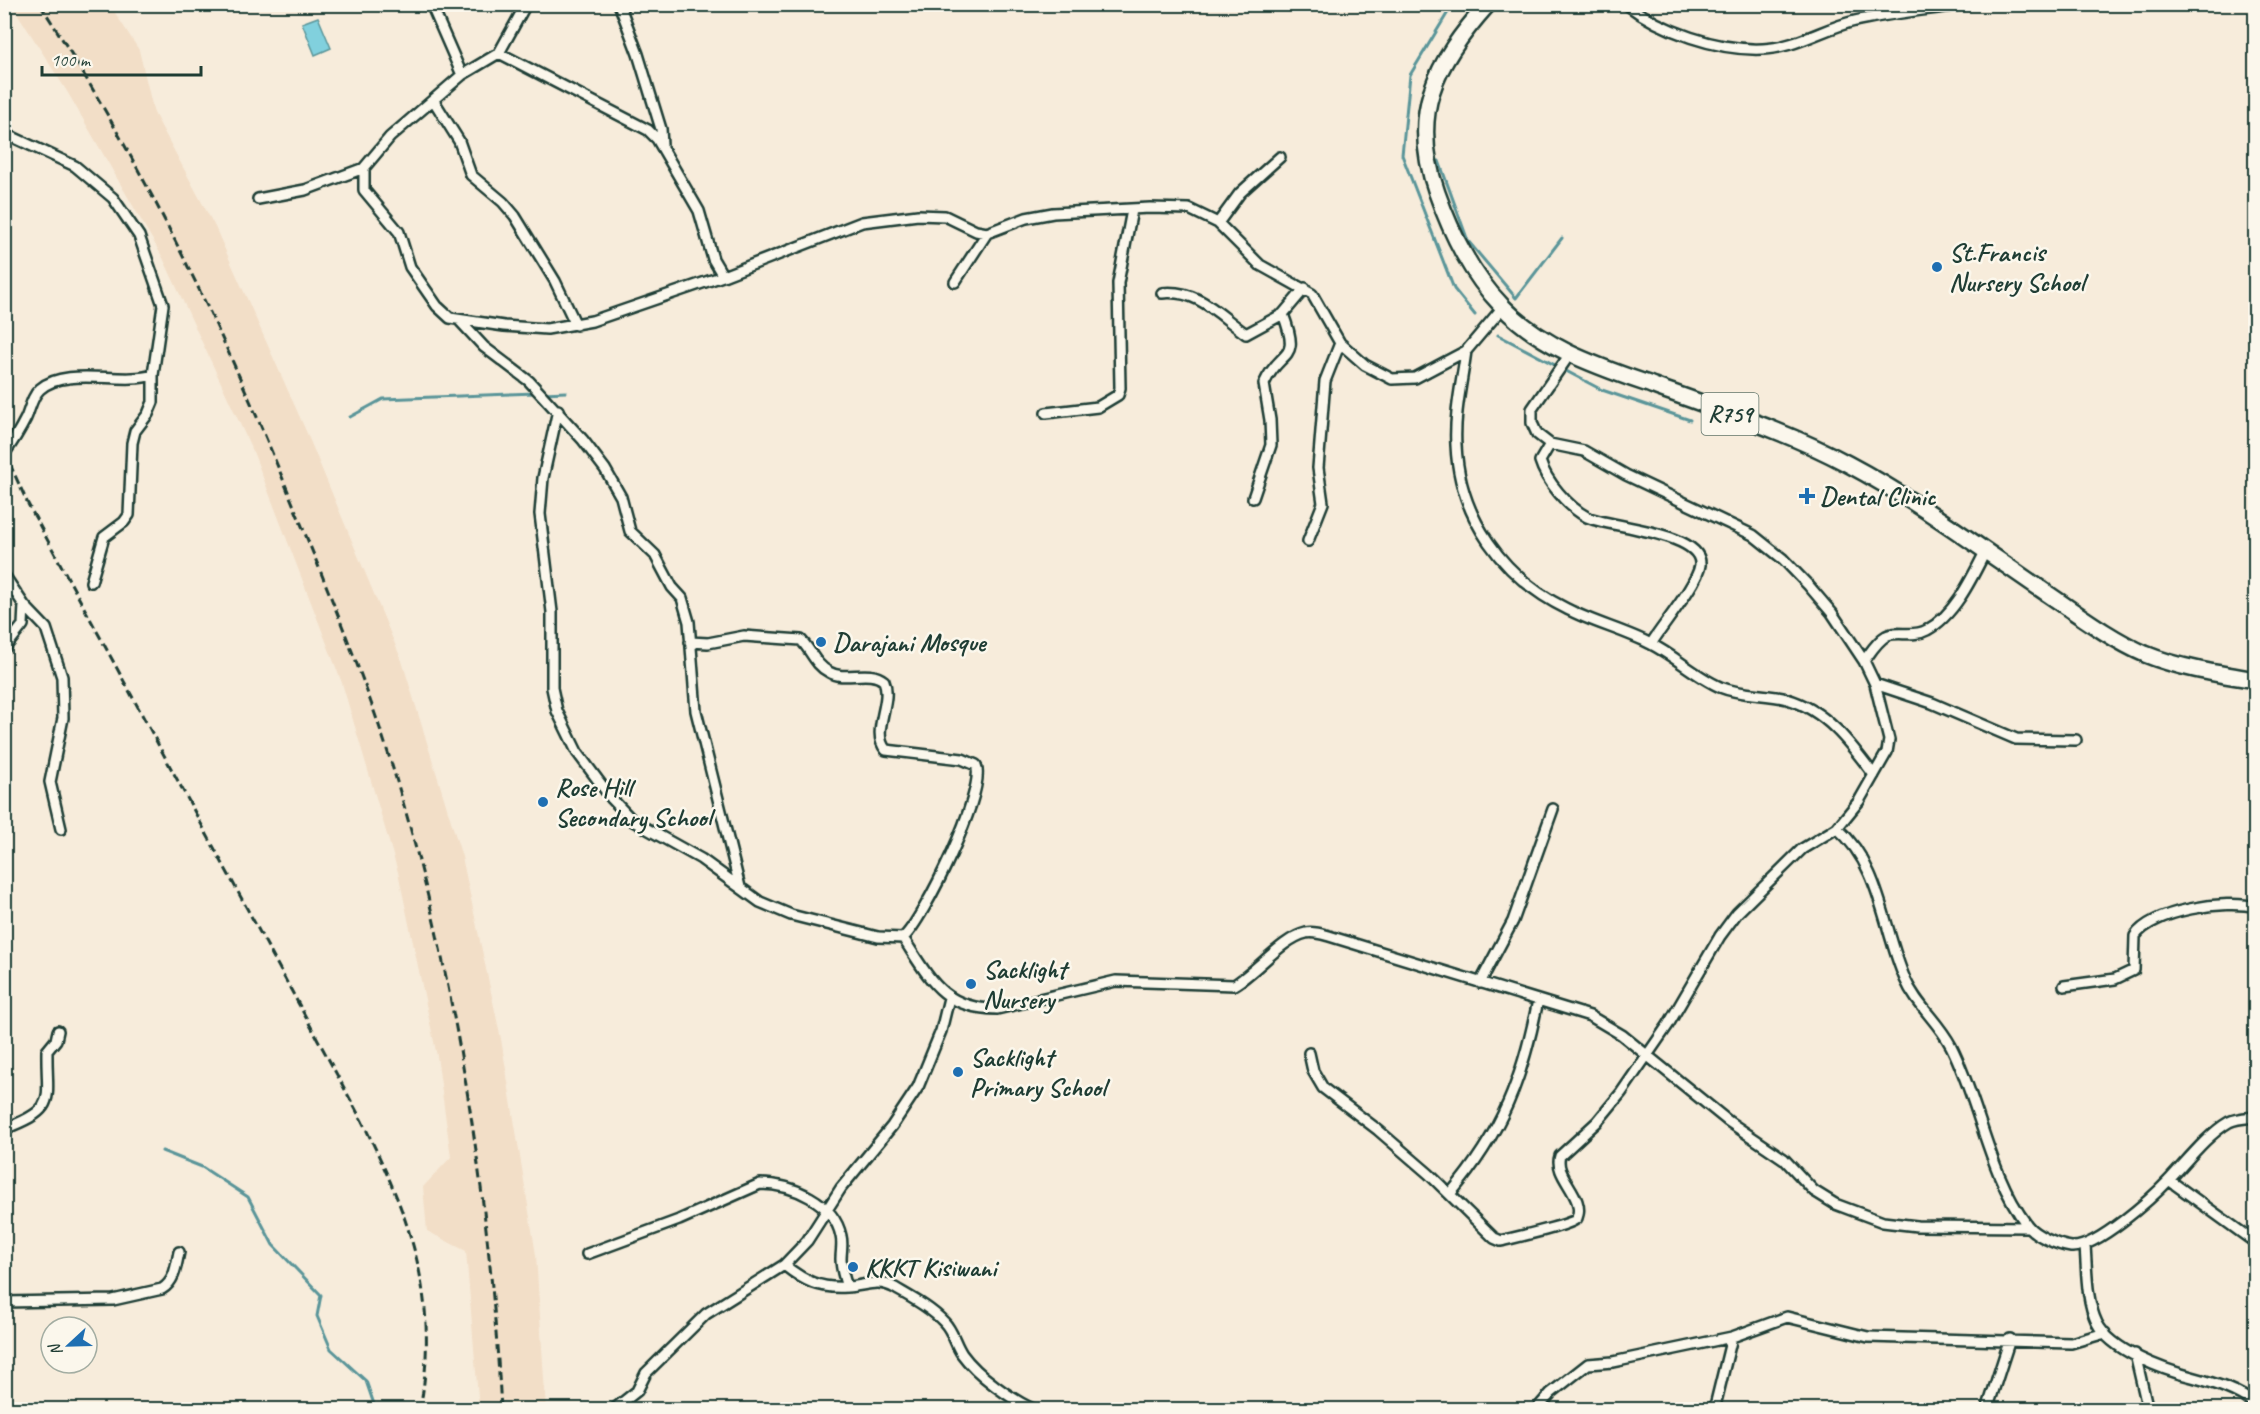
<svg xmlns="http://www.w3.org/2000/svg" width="2260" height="1414" viewBox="0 0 2260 1414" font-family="Caveat,sans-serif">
	<rect width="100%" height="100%" fill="#f7ecdb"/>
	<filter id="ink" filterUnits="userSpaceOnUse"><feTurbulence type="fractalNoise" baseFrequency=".0167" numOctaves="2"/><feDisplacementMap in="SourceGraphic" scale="12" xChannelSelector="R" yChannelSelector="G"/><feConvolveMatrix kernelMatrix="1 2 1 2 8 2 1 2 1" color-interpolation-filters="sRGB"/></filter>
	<g filter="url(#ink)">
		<path fill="#f2dec7" d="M12,5h98l29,45 15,63 61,114 91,204 96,230 60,196 39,182 35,216 10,154h-67l-13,-158 -39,-20 -4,-44 28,-30 -14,-101 -39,-184 -56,-189 -88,-229 -91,-196 -95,-165z"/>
		<path fill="#81d0dd" stroke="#5a9599" stroke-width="1.5" d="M318,17l13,31 -16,7 -13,-32z"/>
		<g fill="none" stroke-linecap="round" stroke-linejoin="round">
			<path stroke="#5a9599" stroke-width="3" d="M1453,4l-43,71 -8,80 52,134 21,26
				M1439,161l29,80 48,57 46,-60
				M1498,335l104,55 88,30
				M543,393l23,-1
				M350,417l33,-18 153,-6
				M162,1151l40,16 46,30 25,48 48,50 -4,21 14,33 35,32 10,29"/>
			<defs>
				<path id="minor" d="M431,4l31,71
					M619,4l19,50 23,75 1,16
					M1626,4c35,27 92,47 137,45 32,-1 61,-21 92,-28 35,-8 73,-11 109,-17
					M499,53l149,77 9,9 42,72 14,48 10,17
					M434,101l25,40 12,34 32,27 12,14 40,65 21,44
					M4,133l71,33 38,32 26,38 24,69 -10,70v27l-5,12 -13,17 -3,12 -3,72 -5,7 -20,15 -13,45
					M364,168l26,-31 72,-62 37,-22 27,-49
					M258,199l47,-9 59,-22v22l35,42 11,35 27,39 13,12 54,8 43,3 45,-8 131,-45 139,-54 56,-7 27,1 31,15 11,2 39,-15 27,-5 97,-5 39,1 29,14 42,42 52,29 28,49 25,22 27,14 23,-1 51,-27 37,-44
					M1218,223l22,-30 40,-36
					M955,282l32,-49
					M1162,293c36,-4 57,22 84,41l37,-20 22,-26
					M459,320l25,27 45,34 54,59 22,29 16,28 9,34 25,24 17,32 10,11 7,24 7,89 44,176
					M1466,351c-4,31 -12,63 -10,94 3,72 47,133 111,164 27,14 57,21 84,35 24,12 44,32 69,43 22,9 44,6 67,12 39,11 64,45 87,76
					M1570,354l-38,55v14l5,11 13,10 34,7 42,24 127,60 30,24 26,27 23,27 32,48
					M558,410l-15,68 -3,36 12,98v76l5,23 20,41 35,47 21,22 68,38 59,43 31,13 87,22 25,1c20,-17 84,-148 73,-173l-14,-6 -76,-9c-16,-18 7,-48 -2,-69 -15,-13 -39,1 -55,-9 -14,-7 -18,-22 -28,-32l-57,-4 -36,7 -18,-1
					M1046,413l52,-6 20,-12 2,-7 -2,-105 14,-73
					M1550,444l-10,17c6,20 28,46 47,56 20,10 116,15 113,48 -2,18 -38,61 -49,79
					M4,454c8,-11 16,-24 22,-36 4,-9 6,-22 14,-29 26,-23 82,-4 113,-14
					M1253,498l18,-53 -1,-25 -6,-36c16,-37 38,-20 19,-70
					M1308,541l15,-38 -5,-35 7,-87 15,-38
					M4,575l20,30 22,23 16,49 1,41 -13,64 11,47
					M4,649l19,-24 1,-20
					M1875,684l57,19 84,36 60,1
					M1837,828c44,38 46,101 68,151 11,26 33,42 46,67 29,57 37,127 76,179 8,11 31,20 44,22 25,2 82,-50 99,-68 17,-18 38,-45 59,-57 8,-4 18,-4 27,-5
					M903,938c27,41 40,71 94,71l119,-28 118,4c22,-13 49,-47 72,-52 7,-2 16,1 23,3l261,80 32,19 106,86 56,38 30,32 21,13 48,18 34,4 111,1
					M1480,983l33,-62 40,-112
					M2064,986l51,-7 19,-9 1,-34c18,-26 91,-37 121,-29
					M1309,1053l4,18 10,17 55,42 51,44 65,64 7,3c11,-3 74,-17 76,-23 9,-22 -24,-42 -17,-62l37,-34 24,-29 47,-68 52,-89 17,-23 65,-64 35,-21 22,-27 28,-49 2,-12 -14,-56 -11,-23c6,-8 13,-20 22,-25 10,-6 27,2 41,-6 27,-14 45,-52 58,-78
					M4,1129c55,-21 42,-28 43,-78l9,-11 2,-9
					M2169,1180l87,63
					M1450,1194c52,-61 73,-116 88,-194
					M2085,1246c2,25 1,54 12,77 14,28 67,47 95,54 22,6 46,13 64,28
					M587,1254l92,-34 81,-36c32,0 74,18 81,52 2,8 0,15 0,23 0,10 3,19 6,28
					M784,1265c20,16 36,24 63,22 19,-1 30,-9 48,1 17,10 36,20 49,34 9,9 11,22 18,32 15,21 50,46 73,56
					M4,1302l109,-2 49,-11c13,-8 14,-23 17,-37
					M2135,1354l13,56
					M4,1409l3,1
					M613,1410l24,-19 9,-18 60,-59 78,-49 23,-24 34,-53 51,-62 26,-39 23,-56 8,-33
					M1536,1410l15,-17 37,-29 25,-2 119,-25 55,-20 81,20 203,6 34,-10
					M1714,1410l18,-73
					M1987,1410l23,-71"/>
				<path id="primary" d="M1488,4c-54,60 -79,110 -51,189 15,42 34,81 65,113 41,43 98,61 152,80 65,24 133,45 194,78 70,37 135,86 200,130 31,21 63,45 97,60 34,14 74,20 111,26"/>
			</defs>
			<use href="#minor" stroke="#1f3d34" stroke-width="14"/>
			<use href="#primary" stroke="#1f3d34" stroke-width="20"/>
			<use href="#minor" stroke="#fbf7ec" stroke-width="9"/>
			<use href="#primary" stroke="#fbf7ec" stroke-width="15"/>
			<path stroke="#1f3d34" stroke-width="3" stroke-dasharray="9 4.5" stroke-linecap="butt" d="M40,4c101,156 182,323 251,495 35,86 71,172 99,260 64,204 100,438 111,651
				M4,451l24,53 334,617c49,99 78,176 58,289"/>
		</g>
	</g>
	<g fill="#1f6fb2" stroke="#fbf7ec" stroke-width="2">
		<circle cx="1937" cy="267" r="6"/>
		<path d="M1804 487h6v6h6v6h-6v6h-6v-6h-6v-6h6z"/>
		<circle cx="821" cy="642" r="6"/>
		<circle cx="543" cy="802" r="6"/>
		<circle cx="971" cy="984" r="6"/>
		<circle cx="958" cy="1072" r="6"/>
		<circle cx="853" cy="1267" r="6"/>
	</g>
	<g text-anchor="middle" stroke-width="5" stroke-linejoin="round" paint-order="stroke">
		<rect fill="#fbf7ec" stroke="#61756b" stroke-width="1.5" x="1701.5" y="393" width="57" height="42" rx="4.5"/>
		<g font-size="24" font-weight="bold" fill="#1f3d34">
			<text x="1730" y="422">R759</text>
		</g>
		<g font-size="26" font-weight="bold" fill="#1f3d34" stroke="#fbf7ec" text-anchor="start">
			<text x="1949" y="261">St.Francis<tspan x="1949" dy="30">Nursery School</tspan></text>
			<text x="1820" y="505">Dental Clinic</text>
			<text x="833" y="651">Darajani Mosque</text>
			<text x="555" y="796">Rose Hill<tspan x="555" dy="30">Secondary School</tspan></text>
			<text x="983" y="978">Sacklight<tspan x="983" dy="30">Nursery</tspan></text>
			<text x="970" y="1066">Sacklight<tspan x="970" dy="30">Primary School</tspan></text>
			<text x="865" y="1276">KKKT Kisiwani</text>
		</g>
	</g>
	<rect width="2260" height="1414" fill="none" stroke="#fbf7ec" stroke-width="24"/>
	<rect x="12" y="12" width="2236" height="1390" fill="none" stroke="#1f3d34" stroke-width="2" filter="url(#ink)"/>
	<g transform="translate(69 1345) rotate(248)"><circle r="28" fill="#fbf7ec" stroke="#a3ada2" stroke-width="1.5"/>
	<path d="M0-4.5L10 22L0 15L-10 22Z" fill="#1f6fb2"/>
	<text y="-9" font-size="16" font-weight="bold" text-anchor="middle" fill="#1f3d34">N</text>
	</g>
	<path d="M42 66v9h159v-9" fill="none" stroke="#1f3d34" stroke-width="3"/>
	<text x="51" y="66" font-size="18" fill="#1f3d34" stroke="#fbf7ec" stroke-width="4.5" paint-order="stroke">100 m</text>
</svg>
